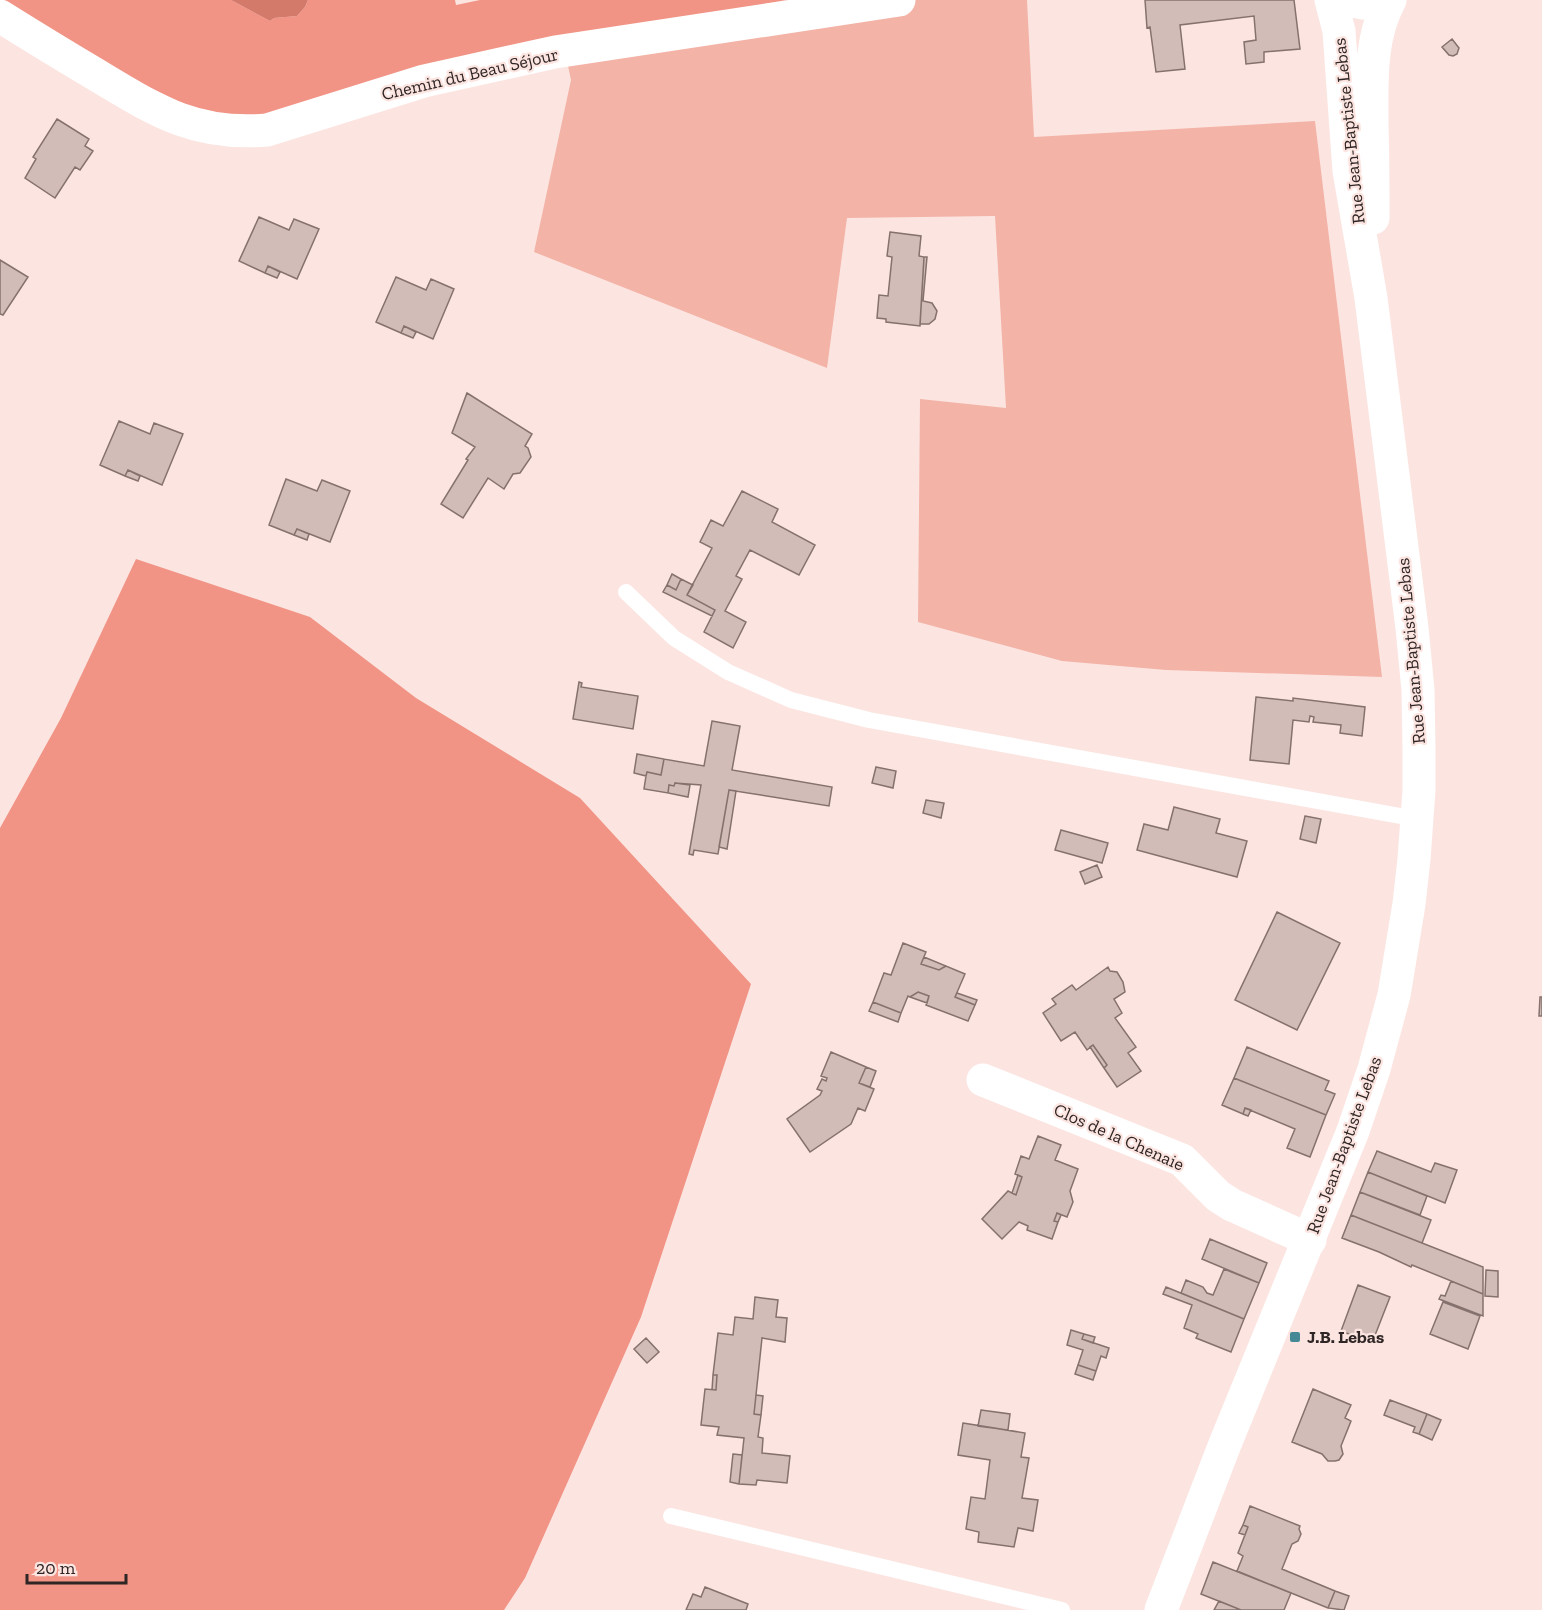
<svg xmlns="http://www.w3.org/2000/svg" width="1542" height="1610" viewBox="0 0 1542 1610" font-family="'Zilla Slab',serif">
	<rect width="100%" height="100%" fill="#fce5e1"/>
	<path fill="#f3b3a7" d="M786,0h241l7,137 281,-16 67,556 -216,-7 -104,-9 -144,-39 2,-223 86,9 -11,-192 -148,2 -20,150 -293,-116 37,-172 -8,-38z"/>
	<path fill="#f19485" d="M0,0h231l39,21 4,-3 23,-2 8,-9 3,-7h147l1,5 24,-5h306l-223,42 -301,75 -55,-2 -106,-51z
		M136,559l174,58 106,81 164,100 171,186 -110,333 -116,261 -21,32h-504v-782l61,-110z"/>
	<path fill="#d47a6b" d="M231,0h77l-3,7 -8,9 -23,2 -4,3z"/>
	<path fill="#d2bcb8" stroke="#85716d" stroke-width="1.5" d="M1145,0h149l6,49 -36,3v10l-18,2 -2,-22 12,-2 -2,-24 -74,9 5,44 -29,3 -6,-45 -3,1z
		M1452,39l7,9 -2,6 -4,2 -4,-1 -7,-8z
		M57,119l32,20 -4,7 8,5 -13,19 -5,-3 -20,31 -30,-20 11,-19 -3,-2z
		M259,217l30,13 5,-11 25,10 -22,50 -29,-13 -3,7 -26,-12z
		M890,232l31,4 -2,20 5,1 -4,69 -34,-4v-3l-9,-1 2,-23 9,1 4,-39 -5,-1z
		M924,257h3l-4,44 9,2 5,8 -2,8 -6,5h-9z
		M0,260l28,17 -25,38 -3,-1z
		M268,266l12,6 -3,6 -12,-5z
		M396,277l30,13 5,-11 23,10 -21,50 -29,-13 -3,7 -25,-11z
		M404,326l12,6 -3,6 -12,-5z
		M467,393l65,41 -7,12 3,2 3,9 -11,16 -7,1 -9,15 -16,-11 -25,40 -22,-14 27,-44 -2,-1 9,-12 -23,-14z
		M119,421l31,13 4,-11 29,11 -21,51 -34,-15 -3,6 -25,-11z
		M128,470l12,6 -2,5 -13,-5z
		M286,479l31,12 5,-11 28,11 -20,51 -33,-13 -3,6 -25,-10z
		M742,491l36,18 -6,13 43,23 -16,30 -49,-25 -14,26 6,3 -17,32 21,11 -13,26 -29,-16 11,-22 -28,-15 25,-47 -12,-6 11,-22 12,6z
		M297,529l12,5 -2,6 -13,-5z
		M672,574l9,5 -5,11 -9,-5z
		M681,579l12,6 -6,10 28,15 -3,6 -49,-24 4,-7 9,5z
		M579,682l3,1 -1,4 57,9 -5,33 -60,-10z
		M1256,697l37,4v-3l72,9 -3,29 -22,-3 1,-8 -28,-3 1,-5 -4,-1 -1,6 -16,-2 -4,44 -39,-4z
		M712,721l28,5 -8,44 100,17 -3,19 -100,-16 -11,64 -24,-4 -1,5 -4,-1 12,-69 -26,-2 -1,3 -5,-1 -1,8 -24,-4 2,-13 1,-4 14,3 3,-16 40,7z
		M637,754l27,5 -3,16 -14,-3 -1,4 -12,-3z
		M876,767l20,4 -3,17 -21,-5z
		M675,783l15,2 -2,12 -20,-4 1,-8 5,1z
		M729,790l7,1 -9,58 -8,-2z
		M926,800l18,3 -3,15 -18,-5z
		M1174,807l46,12 -4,14 31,8 -10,36 -100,-27 7,-26 24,6z
		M1305,816l16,3 -5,24 -16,-4z
		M1061,830l47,13 -6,20 -47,-13z
		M1097,865l5,12 -17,7 -5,-12z
		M1277,912l63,31 -43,87 -62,-30z
		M903,943l23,9 -5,12 18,6 7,-4 19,8 -10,23 20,8 -7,16 -42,-16 3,-9 -11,-4 -8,5 -2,-1 -7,17 -28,-11 11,-29 7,2z
		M924,957l22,9 -7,4 -18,-6z
		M1108,967l2,4 7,1 6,10 2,10 -11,7 8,14 -7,5 21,29 -8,6 13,18 -24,16 -13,-19 3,-3 -14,-20 -6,5 -12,-18 -14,9 -18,-28 13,-9 -4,-5 20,-14 4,5z
		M918,992l11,4 -2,7 -17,-6z
		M957,993l20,7 -2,5 -20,-8z
		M1540,997h2v19h-3z
		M873,1002l28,11 -3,9 -29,-11z
		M1093,1045l14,20 -3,3 -14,-21z
		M1247,1047l82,34 -4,9 10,4 -9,21 -92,-37z
		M831,1052l35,15 -7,16 15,6 -9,22 -7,-3 -7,16 -41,28 -23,-33 33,-24 2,-4 -5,-2 5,-10 4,2 1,-3 -6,-2z
		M866,1067l10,4 -6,16 -11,-4z
		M1234,1078l92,37 -16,42 -23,-9 8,-19 -50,-21 -2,6 -21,-9z
		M1245,1108l6,2 -3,6 -5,-2z
		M1038,1136l23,9 -6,15 23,9 -8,22 3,11 -6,15 -10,-4 -3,8 4,1 -6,17 -25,-9 1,-4 -9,-4 -17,17 -20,-20 26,-28 8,4 6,-18 -7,-3 6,-18 8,3z
		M1377,1151l54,21 4,-9 22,7 -12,33 -77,-31z
		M1368,1172l59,24 -7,19 -60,-23z
		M1018,1175l4,2 -6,18 -4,-2z
		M1360,1192l71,28 -9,23 -71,-28z
		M1057,1213l4,2 -3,7 -4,-1z
		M1351,1215l132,52v27l-71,-29 -1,2 -32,-15 -37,-14z
		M1210,1239l57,24 -8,20 -57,-24z
		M1224,1269l35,14 -15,36 -63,-26 5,-13 17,7 4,6 6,2z
		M1486,1270l12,1v26l-13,-1z
		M1451,1281l32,13v22l-44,-17 2,-4 4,1z
		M1358,1285l32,12 -18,46 -31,-12z
		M1166,1287l78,32 -13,33 -35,-14 2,-4 -14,-6 8,-23 -29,-11z
		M755,1297l23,3 -2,17 11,1 -2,24 -23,-4 -8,76 7,1 -3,22 5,1 -1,15 28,3 -3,27 -30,-3 -1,5 -17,-1 5,-46 -27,-3 2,-8 -18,-2 4,-36 11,1 1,-15h-4l5,-42 15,2 2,-18 18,2z
		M1443,1302l37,14 -12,33 -38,-15z
		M1071,1330l13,4 -2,5 27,9 -3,10 -5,-2 -5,15 -18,-6 5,-15 -16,-5z
		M1084,1334l11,3 -2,6 -11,-4z
		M646,1338l13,14 -12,11 -13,-14z
		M1078,1365l18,6 -3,9 -18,-6z
		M713,1375h4l-1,15h-4z
		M1313,1389l38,16 -6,13 6,3 -10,25 2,8 -4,6 -4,1h-7l-6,-7 -30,-12z
		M756,1395l7,1 -2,19 -7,-1z
		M1390,1400l37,14 -8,20 -6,-2 2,-5 -31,-12z
		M981,1410l29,4 -2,16 -30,-4z
		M1427,1414l14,6 -9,20 -13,-6z
		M963,1423l62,10 -4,24 8,1 -7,40 16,2 -5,31 -15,-3 -4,19 -36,-5 1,-10 -13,-3 5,-32 14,2 5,-39 -32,-5z
		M733,1454l9,1 -3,29 -9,-2z
		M1250,1506l50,20 -1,3 2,5 -3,7 -6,3 -10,25 53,22 -7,17 -91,-37 6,-15 -5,-3 10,-26 -5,-2z
		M1243,1525l5,2 -3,8 -6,-2z
		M1213,1562l78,31 -7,17h-43l-40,-16z
		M705,1587l43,17 -2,6h-60l7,-16 8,3z
		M1335,1591l14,5 -5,14 -16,-2z
		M1219,1601l22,9h-27z"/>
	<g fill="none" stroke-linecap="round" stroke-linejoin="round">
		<path stroke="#fff" stroke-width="16" d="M626,592l48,46 54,34 63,28 78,20 548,99
			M671,1516l391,94"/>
		<path stroke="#fff" stroke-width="33" d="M0,16c32,20 63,39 95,58 60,36 99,62 172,56l157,-49 131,-29 344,-52
			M983,1080l199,80 36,36 14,9 78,35"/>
		<path stroke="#fff" stroke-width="33" d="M1348,0l15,3 15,-3
			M1373,218c0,-31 0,-61 -1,-92 0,-43 -3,-87 18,-126
			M1161,1610l64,-166 128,-313 21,-62 20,-74 15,-91 5,-45 5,-69v-41l-1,-59 -6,-62 -41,-330 -22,-127 -10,-140 -8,-31"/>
	</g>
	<rect fill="#448995" stroke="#fce5e1" stroke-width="2" x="1289" y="1331" width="12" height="12" rx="3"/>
	<g text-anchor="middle" stroke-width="4.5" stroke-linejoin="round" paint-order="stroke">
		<g font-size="18" fill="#2e2524" stroke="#fce5e1">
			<text transform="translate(470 74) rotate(-13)" y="6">Chemin du Beau Séjour</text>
			<text transform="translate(1349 131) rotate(-96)" y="6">Rue Jean-Baptiste Lebas</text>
			<text transform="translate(1411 651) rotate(-95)" y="6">Rue Jean-Baptiste Lebas</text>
			<text transform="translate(1119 1137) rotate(24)" y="6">Clos de la Chenaie</text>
			<text transform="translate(1344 1145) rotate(-70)" y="6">Rue Jean-Baptiste Lebas</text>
		</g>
		<g font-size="18" font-weight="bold" fill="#2e2524" stroke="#fce5e1" text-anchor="start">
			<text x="1307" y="1343">J.B. Lebas</text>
		</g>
	</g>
	<path d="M27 1574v9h99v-9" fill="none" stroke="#2e2524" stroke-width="3"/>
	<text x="36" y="1574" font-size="18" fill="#2e2524" stroke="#fce5e1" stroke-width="4.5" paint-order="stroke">20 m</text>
</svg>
